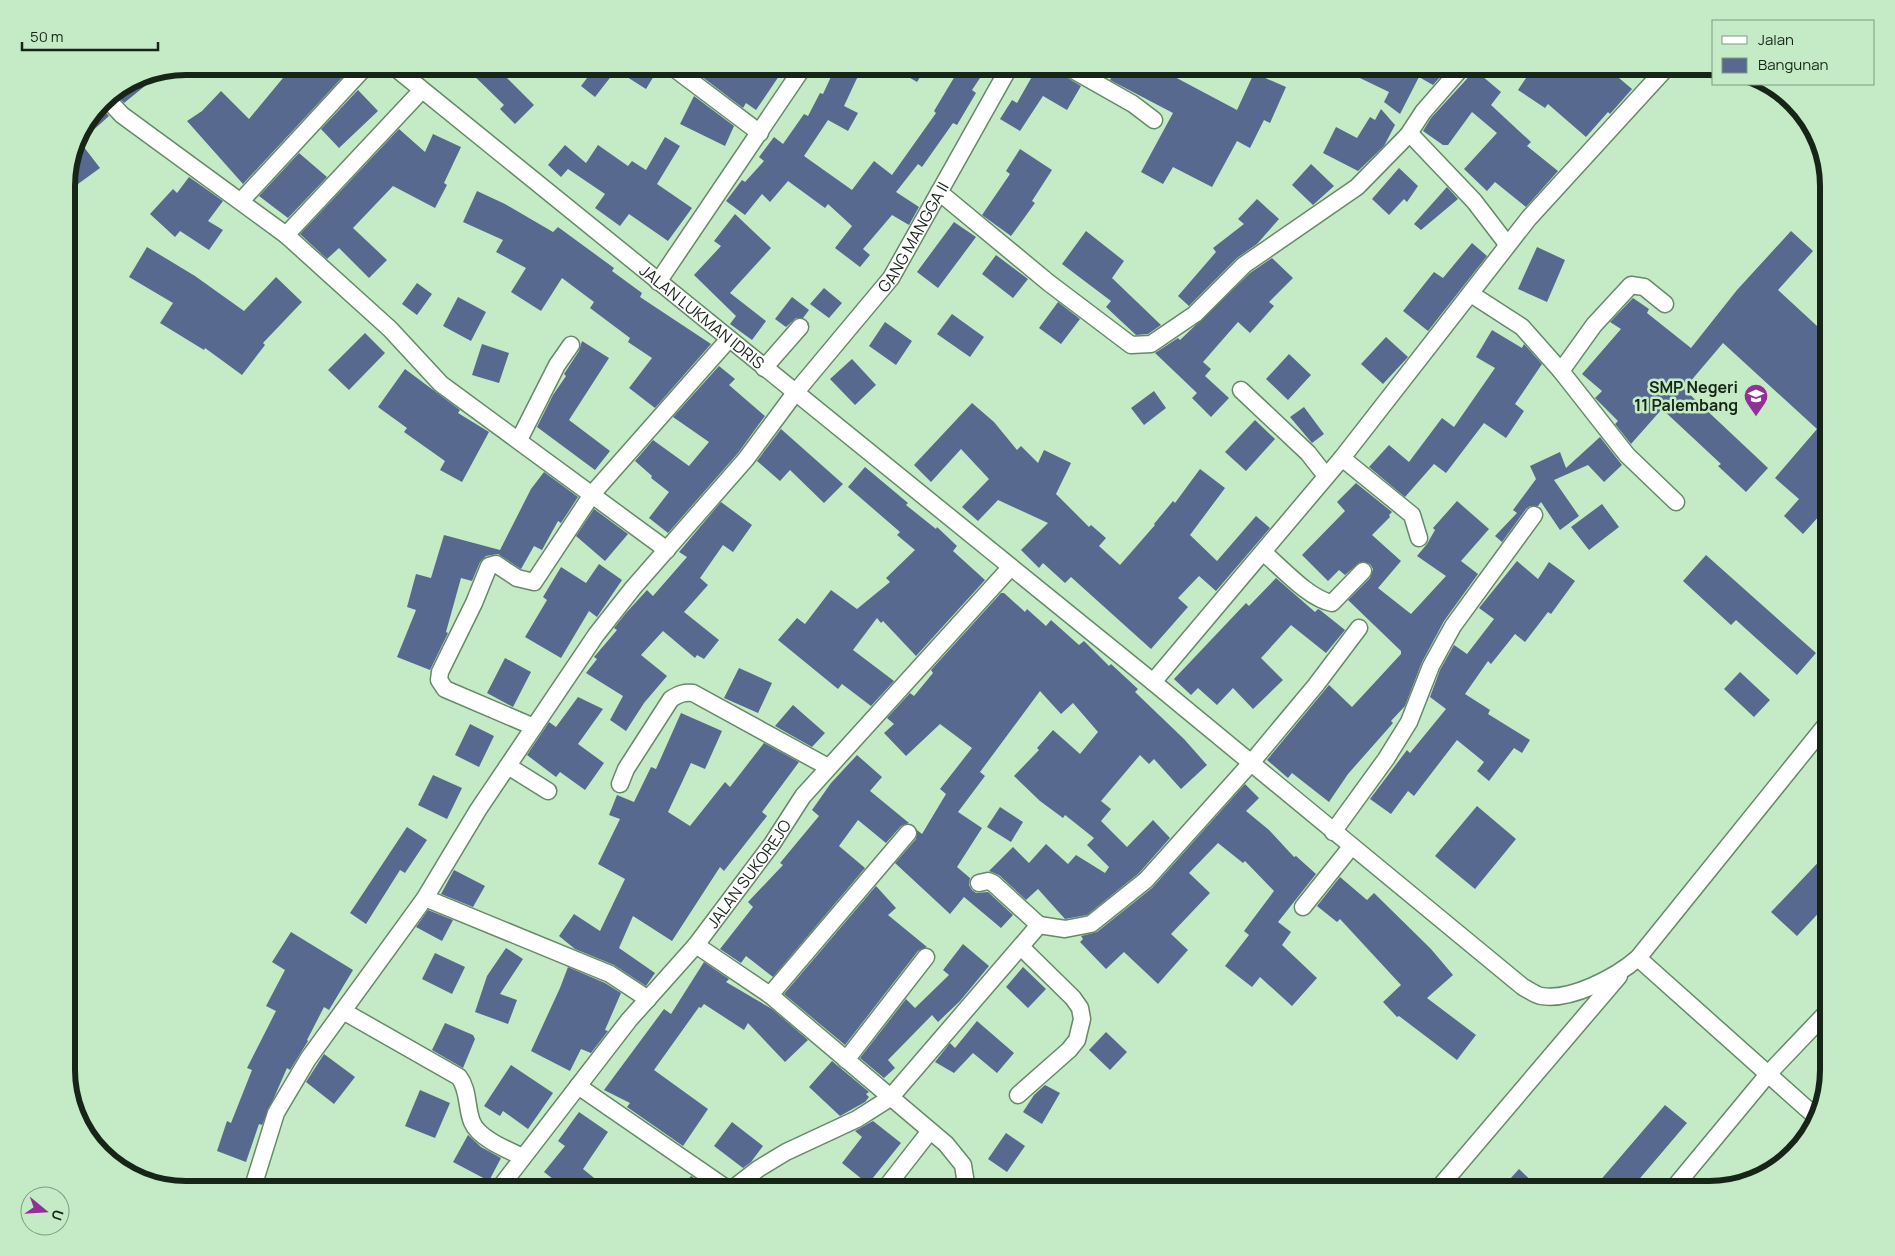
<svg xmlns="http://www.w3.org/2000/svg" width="1895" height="1256" viewBox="0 0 1895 1256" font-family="Manrope,sans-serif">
	<rect width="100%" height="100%" fill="#c4ebc5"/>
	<path fill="#58698f" d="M288,66l63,2 -108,116 -56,-63 15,-10 19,-20 28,28 34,-41 -3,-2z
		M464,66h50l-9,10 29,29 -19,19 -15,-15 4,-4z
		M596,66h64l-14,23 -30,-19 -21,27 -14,-11z
		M688,66h53l11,7 5,-7h7l15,10 -23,34 -10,-7 -3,5z
		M836,66l22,10 -14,30 14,7 -10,18 -20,-11 -24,36 48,34 22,-29 18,14 44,-62 -2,-2 27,-45h27l-16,24 4,3 -19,32 -4,-2 -31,44 -4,-3 -22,28 23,15 -10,18 -17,-10 -29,34 7,6 -10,12 -25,-19 17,-22 -24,-22 -3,4 -37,-27 -18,21 -8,-8 -17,21 -19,-14 16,-21 3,2 19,-21 -5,-4 15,-20 9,7 21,-30 4,2 12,-23 3,1z
		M890,66h37l-10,16z
		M1038,66h10l33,20 -14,24 -24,-14 -23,35 -20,-12 12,-19 5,3z
		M1117,66h37l83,44 17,-37 32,14 -16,36 -6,-3 -14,28 -13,-7 -25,46 -39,-20 -10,17 -22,-12 32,-59 -63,-33z
		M1335,66h111l2,2 -15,17 -14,-8 -19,37 -16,-12 5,-10z
		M1534,66h88l-3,12 13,11 -22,25 -2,-2 -22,25 -38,-33 -3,4 -27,-18z
		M1475,70l26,22 -10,13 40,37 -4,4 31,25 -32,36 -31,-25 -8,9 -23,-22 33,-36 -25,-21 -24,33h-5l-20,-14 8,-13z
		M153,73l3,4 -32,26 -10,-11 26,-17z
		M358,90l20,21 -39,37 -18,-19z
		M694,96l40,30 -9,20 -45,-22z
		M99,105l10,11 -29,26 20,26 -22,16 -10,-14 7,-30z
		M1381,109l14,16 -11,21 -26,25 -35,-18 13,-26 21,11 13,-21 5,3z
		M399,129l26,23 8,-18 28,13 -17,36 3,2 -12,23 -42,-22 -40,42 34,32 -18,18 -30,-30 -12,11 -27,-25z
		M665,137l15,9 -23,38 35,24 -24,33 -39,-27 -9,12 -25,-18 10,-14 -37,-25 -7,8 -13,-12 17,-20 21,18 12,-18 30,21 4,-5 14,9z
		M1020,149l32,21 -20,31 3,2 -24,33 -29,-21 28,-41 -4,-3z
		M299,153l28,24 -39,41 -29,-22z
		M1311,164l23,22 -21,19 -21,-20z
		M1399,168l19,18 -11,16 -3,-3 -15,16 -17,-16z
		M189,177l34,24 -15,20 15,9 -14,20 -29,-19 -5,6 -25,-23 23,-25 4,4z
		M1447,187l11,12 -37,31 -7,-6z
		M477,191l28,13 48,28 5,-5 56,41 -2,3 30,22 -2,4 71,47 -56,64 -26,-20 23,-30 -24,-16 2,-4 -40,-30 4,-6 -32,-24 -21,33 -30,-19 15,-24 -30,-16 7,-12 -40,-18z
		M1257,199l22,20 -22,25 -20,14 -48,48 -11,-10 38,-44 -3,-4 31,-24 -6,-5z
		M735,214l36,34 -41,45 36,28 -14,19 -22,-16 6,-8 -42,-41 27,-29 -7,-5z
		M954,222l22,15 -38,51 -21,-16z
		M1086,231l38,30 -12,17 49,47 -13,9 -12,1 -30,-28 5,-6 -49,-37z
		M1791,231l22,20 -35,39 51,47v168l-26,29 -19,-18 15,-17 -24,-21 42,-49 -94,-86 -39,46 84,79 -22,24 -28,-26 3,-2 -59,-55 -31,35 -16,-20 3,-3 -23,-23 7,-7 -20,-17 39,-45 -11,-7 23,-24 16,11 -2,4 44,35 46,-58z
		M1472,243l15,13 -59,75 -25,-20 31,-39 9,6z
		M147,247l48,29 49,35 32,-34 26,25 -39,41 2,2 -23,30 -37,-27 -1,2 -44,-27 13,-20 -44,-26z
		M1537,247l28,13 -18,42 -29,-13z
		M996,255l32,24 -15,19 -31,-24z
		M1272,258l21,20 -24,24 5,4 -24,27 -12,-11 -35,40 8,7 -6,7 24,22 -18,19 -19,-19 5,-5 -42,-40 23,-15 2,2 70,-67z
		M417,283l15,11 -15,21 -15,-11z
		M824,288l18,15 -13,15 -19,-14z
		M458,297l28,15 -15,29 -28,-15z
		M792,297l17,13 -6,8h-7l-10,9 -11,-8z
		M1058,302l22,17 -19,25 -22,-16z
		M952,314l32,23 -14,20 -33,-23z
		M885,322l27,19 -16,24 -27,-19z
		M1492,330l30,18 2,-4 18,20 -27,40 9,7 -18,27 -22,-15 -38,50 -12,-9 -29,33 -36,-30 20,-22 20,17 33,-44 12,9 41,-59 -19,-11z
		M365,333l20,20 -36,37 -21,-20z
		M1386,337l22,20 -25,27 -22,-20z
		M582,341l27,17 -40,62 41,31 -15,19 -58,-43 16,-32 13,-19 -2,-2 15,-23z
		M482,344l27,9 -10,30 -27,-8z
		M1289,354l22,21 -23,25 -22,-21z
		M852,359l24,26 -21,20 -25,-26z
		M719,366l16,13 -6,6 36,31 -27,37 -70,80 -19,-15 20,-26 -18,-14 1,-2 -17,-15 18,-21 36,26 20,-24 -36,-25z
		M405,369l55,41 -2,3 31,19 -27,50 -22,-12 5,-9 -41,-29 3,-4 -29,-21z
		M1154,391l12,17 -22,17 -13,-17z
		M972,403l22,19 23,28 4,-4 17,17 6,-13 27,13 -15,31 33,33 2,-2 15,13 -7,8 21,19 35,-40 -1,-1 19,-23 2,2 25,-34 25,19 -35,47 27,26 39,-45 14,12 -54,63 -17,-15 -21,22 10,9 -37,42 -80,-72 -6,6 -22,-20 -4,5 -18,-18 27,-27 -50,-23 -20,21 -16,-14 27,-28 -28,-30 -30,33 -17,-17z
		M1304,407l20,27 -12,9 -22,-26z
		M1255,420l20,19 -29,32 -21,-19z
		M781,429l62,55 -19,19 -34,-33 -10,11 -23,-20z
		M1600,437l22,28 -18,17 -16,-17 -34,15 25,36 -19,14 -19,-28 -3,4h-8l-4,3 -24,33 -7,-6 22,-23 -4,-3 23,-31 -6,-13 30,-14 6,16z
		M865,467l43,36 -2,2 30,24 1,-2 20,19 -4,5 32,29 -69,76 -33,-35 -2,2 -4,-5 -24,32 41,31 -23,25 -29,-22 -4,5 -60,-49 19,-22 8,6 26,-34 26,19 33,-27 -4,-4 29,-28 -18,-15 3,-3 -52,-45z
		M544,472l34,25 -17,26 -3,-2 -16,29 -8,-4 -13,23 -23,-15 -12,2 -6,6 -8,19 -11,-3 -15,54 2,1 -18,37 -33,-13 19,-47 -9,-3 9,-33 15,4 13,-43 56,15 31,-61z
		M1356,483l36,29 -3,3 1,2 -18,18 29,26 -23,27 33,26 35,-38 -29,-20 10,-12 8,-14 -2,-2 24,-27 32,28 -28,32 17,13 -34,47 -22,41 -17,44 -14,15 2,2 -45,51 -19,28 -37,-29 -4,5 -21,-18 62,-75 23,22 49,-53v-3l-53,-51 22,-22 3,-9 -3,-5 -10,-2 -15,13 -6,-5 -11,11 -26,-26 43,-44 -8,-9z
		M721,502l31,23 -19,27 -10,-7 -23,33 8,7 -24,27 35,28 -15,19 -7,-4 -2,3 -32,-27 -22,24 26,21 -23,27 -18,28 -16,-11 13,-24 -37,-23 11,-14 -3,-2 23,-27 -3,-2 12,-15 21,-23 6,6 34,-39 -8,-5z
		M1602,504l17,23 -30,23 -18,-23z
		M594,509l34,25 -23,27 -29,-25z
		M1706,555l110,98 -19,22 -61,-55 -5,5 -48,-44z
		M1517,561l21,18 11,-17 26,19 -24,33 -3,-2 -23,30 -10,-8 -24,30 -3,-3 -23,33 25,16 -2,4 42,26 -8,13 -8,-5 -25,33 -12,-10 7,-9 -27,-22 -43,56 -6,-5 -17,23 -21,-15 37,-49 3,3 36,-44 -16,-12 10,-27 14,-25 13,9 27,-35 -15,-11z
		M599,564l23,16 -25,37 -8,-6 -28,47 -36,-21 22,-37 -4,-3 18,-30 25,16z
		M1276,578l39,34 3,-3 2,1 25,20 -19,23 -35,-28 -30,33 22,22 -30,29 -20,-21 -16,17 -19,-17 -7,7 -17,-16 72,-76 3,3z
		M1001,593h3l21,19 2,-3 19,17 5,-6 28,25 5,-4 25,25 2,-2 27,25 -3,3 49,47 23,26 -26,24 -27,-30 -5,5 -9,-9 -39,46 10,8 -10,12 26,26 26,-27 17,18 -31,35 -52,42 -22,4 -27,-30 -12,11 -27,-25 -10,-4 24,-24 16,16 17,-19 22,20 8,-9 29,18 4,-6 -22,-22 7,-7 -29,-23 -2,3 -23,-17 -26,-25 25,-26 -2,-2 16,-18 27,24 18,-22 -25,-29 -12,11 -21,-23 -60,81 5,4 -27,36 24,16 -25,39 13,11 -1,7 3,5 4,3 12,-1 25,23 -12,13 -37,-31 -14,17 -55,-51 21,-24 1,-9 5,4 24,-40 -6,-5 32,-41 -32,-24 -34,32 -22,-23 10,-9 -7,-6 23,-25 4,3 19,-23 -2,-3z
		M505,658l26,14 -18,35 -26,-14z
		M739,668l33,15 -14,30 -34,-15z
		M1740,672l30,28 -16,17 -30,-28z
		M578,697l25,12 -25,35 26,19 -19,27 -25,-18 -4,5 -29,-22 22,-33 7,5z
		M793,705l32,28 -13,14 -37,-21z
		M681,713l41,18 -17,38 -14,-6 -23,49 22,14 35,-44 5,5 34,-44 35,19 -37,50 5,4 -43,55 -4,-4 -48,74 -39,-25 -14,32 36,25 -9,13 -32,-21 -39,-16 -16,-13 15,-22 26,17 25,-52 -27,-15 22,-45 -11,-4 8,-20 17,7 17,-35 5,2z
		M470,724l24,12 -15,31 -24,-12z
		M857,755l25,22 -12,14 39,32 -8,3 -15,17 -28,-23 -19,26 26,22 -92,109 -27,-21 -5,7 -21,-14 33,-42 -5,-5 35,-37 -3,-2 39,-47 -7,-6 19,-27z
		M433,775l29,13 -15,31 -29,-14z
		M1245,784l14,14 -13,13 23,19 25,27 2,-1 20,18 -38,48 13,10 -9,13 35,33 -25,28 -32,-29 -8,10 -27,-21 24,-31 -5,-4 30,-40 -29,-30 -2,2 -25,-20 -29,30 21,20 -39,41 17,16 -30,34 -34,-32 -18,17 -26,-27 3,-3 -2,-3 16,-4 55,-44z
		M1477,806l39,33 -41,50 -40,-33z
		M1000,807l23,15 -12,20 -24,-15z
		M407,827l20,13 -22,33 -5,-3 -34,54 -16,-11z
		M1829,851v51l-32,34 -26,-24z
		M454,870l31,16 -12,21 -32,-13z
		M1340,877l27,23 7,-7 57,56 22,26 -26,23 49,37 -19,25 -58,-44 -2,1 -14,-15 18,-17 -61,-66 -3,3 -20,-16z
		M876,886l20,22 -8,7 39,32 -9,4 -73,94 -61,-51z
		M428,910l25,10 -11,21 -26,-14z
		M291,932l62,38 -24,40 -5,-3 -17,33 1,1 -18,29 -3,-2 -25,57 -3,-1 -13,38 -29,-11 10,-30 4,2 21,-53 -5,-2 29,-57 -10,-5 19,-36 -13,-8z
		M963,944l26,22 -29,35 -22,21 -6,-7 -44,45 7,8 -11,10 -24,-20 46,-59 9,9 34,-33 -6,-5z
		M506,948l17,11 -23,35 17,6 -9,24 -33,-12 12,-36z
		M435,953l30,14 -13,27 -30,-15z
		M704,962l25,17 -3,3 46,27 36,31 -23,22 -37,-39 -4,7 -40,-26 -3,4 -2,-1 -45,63 54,39 -25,37 -56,-39 3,-4 -26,-13 60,-81 7,5z
		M568,967l37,16 16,10 -16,37 3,1 -17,22 -10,-4 -11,22 -39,-20 29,-63z
		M1023,967l23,22 -18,19 -22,-21z
		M977,1021l37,32 -17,20 -24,-20 -19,20 -19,-11 15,-19 5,5z
		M445,1023l28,12 2,4 -12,29 -31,-18z
		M1106,1032l21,20 -17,18 -21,-20z
		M324,1054l31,23 -21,27 -28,-22z
		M832,1061l37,31 -3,2 3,3 -4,5 -25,14 -31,-29z
		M511,1065l42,28 -25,36 -25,-18 -3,5 -16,-10z
		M1045,1085l15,8 -18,31 -19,-12 11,-17z
		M420,1090l30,13 -15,35 -30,-12z
		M1665,1105l22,18 -57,67h-38z
		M579,1112l29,20 -25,37 26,21h-65l9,-11 -9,-7 21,-26 -7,-5z
		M873,1121l28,22 -33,41 -26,-21 20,-26 -7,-6z
		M732,1122l31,24 -12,16 -8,6 -29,-22z
		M1006,1133l19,13 -18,26 -19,-13z
		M468,1135l13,12 20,11 -12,23 -36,-19z
		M1519,1169l22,21h-41z
		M691,1176l20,14h-31z"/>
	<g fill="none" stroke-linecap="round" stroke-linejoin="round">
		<defs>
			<g id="minor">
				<path id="s1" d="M393,66l760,616 370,305c6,3 12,8 18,9 30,5 75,-19 97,-38l191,-237"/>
				<path d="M671,66l89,67"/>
				<path d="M1066,66l67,38 21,16"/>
				<path d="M1463,66l-40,46 -15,23 6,3 60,63 33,43"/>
				<path d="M422,90l-136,145 104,94 51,55 226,166"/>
				<path d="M106,98l16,17 164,120"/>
				<path d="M939,192l110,91 82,62 20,-1 44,-30 49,-49 113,-78 51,-52"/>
				<path d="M241,201l125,-135"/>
				<path d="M658,282l146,-216"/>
				<path d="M1471,294l51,33 39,44 66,84 49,47"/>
				<path d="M764,368l36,-41"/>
				<path d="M1561,371l33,-46 37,-40 13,2 21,17"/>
				<path d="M1241,390l67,63 18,23"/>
				<path d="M519,440l38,-75 14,-20"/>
				<path d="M1342,458l70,57 7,23"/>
				<path d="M1263,552c18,15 46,47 69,51l31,-32"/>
				<path d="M1153,682l189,-224 187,-240 139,-152"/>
				<path d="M534,727l-89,-38 -6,-9 1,-8 34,-69 15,-37 7,-2 21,14 17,4 59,-89 136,-154"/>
				<path d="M508,766l40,25"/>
				<path d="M620,784l6,-15 45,-70c8,-5 13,-7 22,-6l135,74"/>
				<path d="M1333,832l53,-73 23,-37 22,-56 22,-40 81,-111"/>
				<path d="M979,883l9,-2 5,2 46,42"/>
				<path d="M425,898l185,76 38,25"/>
				<path d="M1303,907l48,-60"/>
				<path d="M696,945l74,50 176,149 17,21 4,25"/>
				<path d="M1638,958l177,158"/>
				<path d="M770,995l138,-162"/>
				<path d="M343,1011l116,66c10,13 7,30 13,45 7,17 36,28 51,35"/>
				<path d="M846,1060l80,-103"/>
				<path d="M578,1086l151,104"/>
				<path d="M1018,1095l51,-45 8,-10 5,-21 -2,-11 -7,-10 -52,-51"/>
				<path id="s2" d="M252,1190l24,-77 32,-54 117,-161 53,-88 118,-175 37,-47 113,-129 49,-66 96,-115 119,-212"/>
				<path id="s3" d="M498,1190l131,-170 67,-75 76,-101 31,-48 207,-228"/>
				<path d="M731,1190l27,-21 28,-17 71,-33 33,-21 149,-173 26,4 26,-5 55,-44 105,-117 65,-78 43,-57"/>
				<path d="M884,1190l46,-59"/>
				<path d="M1437,1190l182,-214"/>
				<path d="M1672,1190l97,-117 60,-63"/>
			</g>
		</defs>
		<use href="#minor" stroke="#668968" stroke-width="19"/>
		<use href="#minor" stroke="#fff" stroke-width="16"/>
	</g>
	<defs>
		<symbol id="school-pin" viewBox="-11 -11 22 30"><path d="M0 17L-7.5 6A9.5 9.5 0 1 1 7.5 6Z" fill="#923097" stroke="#c4ebc5"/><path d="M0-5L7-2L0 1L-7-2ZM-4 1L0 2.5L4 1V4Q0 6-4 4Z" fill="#fff"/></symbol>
	</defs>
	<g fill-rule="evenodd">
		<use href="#school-pin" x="1742" y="382" width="28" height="38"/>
	</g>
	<g text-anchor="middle" stroke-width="5" stroke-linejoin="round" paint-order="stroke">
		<g font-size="16" fill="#172518" stroke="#c4ebc5">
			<text dy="6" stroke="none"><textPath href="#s2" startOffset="1166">GANG MANGGA II</textPath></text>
			<text dy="6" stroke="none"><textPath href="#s1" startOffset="398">JALAN LUKMAN IDRIS</textPath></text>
			<text dy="6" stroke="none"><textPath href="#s3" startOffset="404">JALAN SUKOREJO</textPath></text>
		</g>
		<g font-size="16" font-weight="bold" fill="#172518" stroke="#c4ebc5" text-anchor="end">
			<text x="1738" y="393">SMP Negeri<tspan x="1738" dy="18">11 Palembang</tspan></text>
		</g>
	</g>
	<path d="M0 0H1895V1256H0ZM186 75H1709A111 111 0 0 1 1820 186V1070A111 111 0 0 1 1709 1181H186A111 111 0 0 1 75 1070V186A111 111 0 0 1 186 75Z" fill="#c4ebc5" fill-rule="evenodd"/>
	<path fill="none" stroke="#172518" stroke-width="6" d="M186 75H1709A111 111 0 0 1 1820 186V1070A111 111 0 0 1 1709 1181H186A111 111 0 0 1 75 1070V186A111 111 0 0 1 186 75Z"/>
	<rect x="1712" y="20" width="162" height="65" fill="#c4ebc5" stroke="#7f9c80"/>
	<rect x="1722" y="36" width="25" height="8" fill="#ffffff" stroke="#7f9c80"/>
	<text x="1758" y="45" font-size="15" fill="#172518">Jalan</text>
	<rect x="1722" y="58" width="25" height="15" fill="#58698f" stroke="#7f9c80"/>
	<text x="1758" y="70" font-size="15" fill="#172518">Bangunan</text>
	<g transform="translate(45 1211) rotate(108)"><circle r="24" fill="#c4ebc5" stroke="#7f9c80"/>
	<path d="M0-4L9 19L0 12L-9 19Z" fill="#923097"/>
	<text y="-8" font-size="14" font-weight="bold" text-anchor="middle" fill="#172518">U</text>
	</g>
	<path d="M22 42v8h136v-8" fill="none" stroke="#172518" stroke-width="2.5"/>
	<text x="30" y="42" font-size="15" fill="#172518" stroke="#c4ebc5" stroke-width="4" paint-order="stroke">50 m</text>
</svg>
